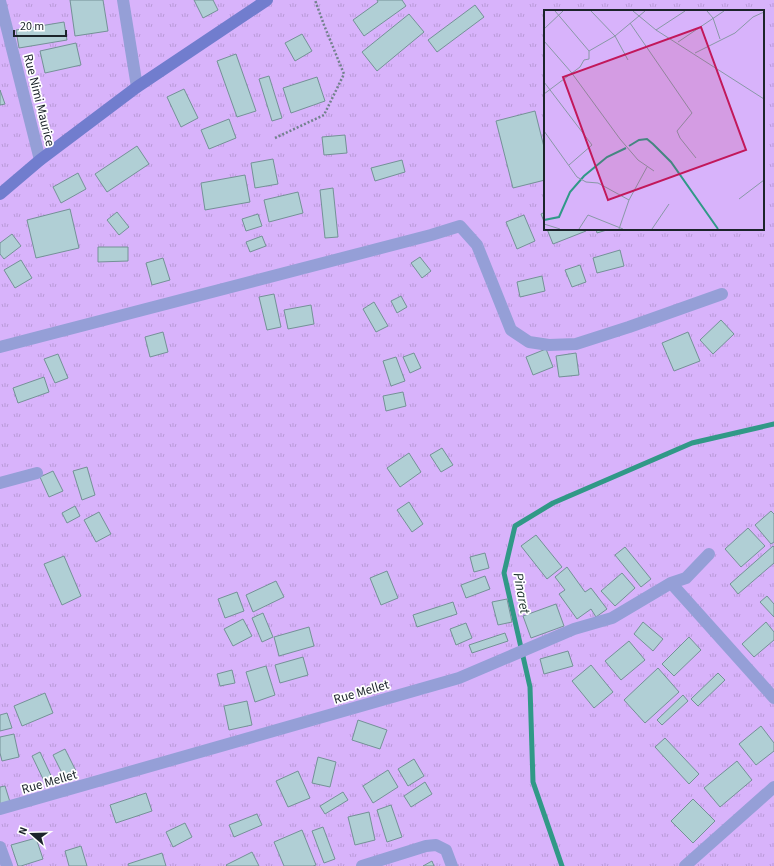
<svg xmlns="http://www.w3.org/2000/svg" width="774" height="866" viewBox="0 0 774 866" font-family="'Source Sans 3',sans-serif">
	<defs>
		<pattern id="grass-tufts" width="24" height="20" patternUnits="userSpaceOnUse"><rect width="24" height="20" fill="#d8b3fb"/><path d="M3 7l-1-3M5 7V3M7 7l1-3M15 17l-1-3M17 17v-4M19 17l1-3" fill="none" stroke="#b99ad7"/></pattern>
	</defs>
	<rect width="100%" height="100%" fill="#d0e6f8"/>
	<path fill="url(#grass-tufts)" fill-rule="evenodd" d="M0,0h774v866h-774zM545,11h218v218h-218z"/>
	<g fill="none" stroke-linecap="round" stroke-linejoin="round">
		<path stroke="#309987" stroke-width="5" d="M562,866l-29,-84 -3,-95 -26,-114 11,-47 38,-23 139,-60 82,-19"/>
	</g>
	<path fill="#b0cfd5" stroke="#749197" d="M70,0h33l5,31 -33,5z
		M194,0h19l5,10 -15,8z
		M377,0h25l4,6 -42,30 -11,-16 25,-18z
		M475,5l9,12 -47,35 -9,-12z
		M409,14l15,18 -47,39 -15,-19z
		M64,22l3,18 -48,8 -3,-18z
		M302,34l10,17 -17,10 -10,-18z
		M76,43l5,22 -36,8 -5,-22z
		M236,54l20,57 -19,6 -20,-56z
		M269,76l13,42 -10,3 -13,-42z
		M317,77l8,24 -34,12 -8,-25z
		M184,89l14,29 -17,9 -14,-30z
		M0,90l5,14 -5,1z
		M535,111l10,40v29l-32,8 -17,-67z
		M229,119l7,19 -27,11 -8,-19z
		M345,135l2,18 -23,2 -2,-18z
		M137,146l12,18 -42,28 -12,-18z
		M273,159l5,25 -23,4 -4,-25z
		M402,160l3,12 -30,9 -4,-13z
		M78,173l8,16 -25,14 -8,-16z
		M245,175l5,27 -45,8 -4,-27z
		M333,188l5,49 -13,1 -5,-48z
		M298,192l5,21 -34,9 -5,-22z
		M70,209l9,39 -43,10 -9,-38z
		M117,212l12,15 -10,8 -12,-15z
		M545,212v12l-4,-10z
		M258,214l4,12 -16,5 -4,-12z
		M524,215l11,26 -18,8 -11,-27z
		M547,229h38l1,2 -33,13z
		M596,229h14l-13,4z
		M12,234l9,12 -17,13 -4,-5v-11z
		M262,236l4,10 -16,6 -4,-10z
		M98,247h30v14l-30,1z
		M620,250l4,16 -27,7 -4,-15z
		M420,257l11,14 -9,7 -11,-15z
		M163,258l7,22 -18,5 -6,-22z
		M21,260l11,18 -17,10 -11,-18z
		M580,265l6,17 -14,5 -7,-17z
		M542,276l3,15 -25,6 -3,-15z
		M274,294l7,33 -14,3 -8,-33z
		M401,296l6,11 -10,6 -6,-12z
		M374,302l14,24 -12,6 -13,-23z
		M311,305l3,19 -26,5 -4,-19z
		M721,320l13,14 -21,20 -13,-14z
		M163,332l5,20 -18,5 -5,-20z
		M688,332l12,29 -26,10 -12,-28z
		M546,349l7,18 -20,8 -7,-18z
		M414,353l7,15 -11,5 -7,-16z
		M576,353l3,22 -20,2 -3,-21z
		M58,354l10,24 -13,5 -11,-24z
		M396,357l9,24 -14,5 -8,-25z
		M44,377l5,15 -31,11 -5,-15z
		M403,392l3,14 -20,5 -3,-15z
		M442,448l11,17 -12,7 -11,-17z
		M409,453l12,19 -21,15 -13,-19z
		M87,467l8,28 -13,5 -9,-29z
		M53,471l10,20 -14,6 -9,-20z
		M409,502l14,22 -11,8 -15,-22z
		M75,506l5,10 -13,7 -5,-10z
		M771,511l3,3v28l-3,2 -16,-19z
		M99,512l12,22 -15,8 -12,-22z
		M748,528l17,18 -24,21 -16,-18z
		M536,535l26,32 -15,12 -26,-33z
		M773,546l1,1v16l-36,31 -8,-10z
		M625,547l26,32 -10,8 -26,-32z
		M485,553l4,15 -15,4 -4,-15z
		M64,556l17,40 -19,9 -18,-41z
		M567,567l18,25 6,-4 16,21 -11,8 -5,-8 -14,10 -18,-25 6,-4 -10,-13z
		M387,571l11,27 -17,7 -11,-27z
		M622,573l13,15 -20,18 -14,-15z
		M485,576l5,13 -24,9 -5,-13z
		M276,581l8,16 -31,15 -7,-17z
		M237,592l7,19 -19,7 -7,-19z
		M767,596l7,8v13l-14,-15z
		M507,599l5,23 -14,3 -6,-23z
		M453,602l4,12 -40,13 -4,-12z
		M556,604l8,22 -33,12 -8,-22z
		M263,613l10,24 -11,5 -10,-24z
		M243,619l9,17 -19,10 -9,-17z
		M643,622l20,17 -10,12 -19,-17z
		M766,622l8,10v8l-20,17 -12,-13z
		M466,623l6,15 -16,7 -6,-16z
		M309,627l5,19 -35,10 -5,-19z
		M505,633l3,8 -36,12 -3,-8z
		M689,637l12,13 -27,26 -12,-12z
		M629,641l16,19 -24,20 -16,-19z
		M568,651l5,15 -29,8 -4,-15z
		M303,657l5,18 -28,8 -5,-18z
		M591,665l22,27 -19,16 -22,-27z
		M266,666l9,29 -20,7 -9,-30z
		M658,668l21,24 -34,31 -21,-23z
		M232,670l3,13 -15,3 -3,-12z
		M718,673l7,7 -27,26 -7,-7z
		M45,693l8,20 -31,13 -8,-20z
		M683,695l5,6 -26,24 -5,-5z
		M247,701l5,24 -23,5 -5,-24z
		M7,713l5,15 -12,3v-16z
		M358,720l29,10 -7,19 -28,-9z
		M761,726l13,17v8l-18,14 -17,-21z
		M14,734l5,23 -17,4 -2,-8v-16z
		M665,738l34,36 -10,10 -34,-37z
		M65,749l11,22 -12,6 -11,-22z
		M40,752l14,30 -8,3 -14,-29z
		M318,757l18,5 -6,25 -18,-4z
		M414,759l10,17 -16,10 -10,-17z
		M737,761l15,19 -32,27 -16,-19z
		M388,770l10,17 -25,16 -10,-17z
		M298,771l12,27 -22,9 -12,-26z
		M425,782l7,12 -21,13 -7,-11z
		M5,786l5,16 -10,3v-18z
		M343,792l5,8 -23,14 -5,-8z
		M146,793l6,18 -36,12 -6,-18z
		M693,799l22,22 -22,22 -22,-22z
		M391,805l11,32 -15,5 -10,-32z
		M369,812l6,28 -20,5 -7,-28z
		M257,814l5,11 -28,12 -5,-12z
		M185,823l7,14 -19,10 -7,-15z
		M323,827l12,32 -11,4 -12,-32z
		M302,830l14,35 -3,1h-29l-10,-24z
		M36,838l7,21 -22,7h-3l-7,-21z
		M81,846l6,20h-18l-4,-15z
		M252,852l7,14h-32l-1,-1z
		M162,853l4,13h-37l-1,-2z
		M432,861l2,5h-11z"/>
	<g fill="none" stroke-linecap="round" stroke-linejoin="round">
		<path stroke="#72818d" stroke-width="2.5" stroke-dasharray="2 2" stroke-linecap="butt" d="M275,138l49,-23 20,-41 -20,-49 -9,-25"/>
		<path stroke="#959fd7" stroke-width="12" d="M123,0l14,87
			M0,1l40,159
			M0,347l431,-112 29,-9 17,19 34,85 18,12 20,3 27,-1 53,-17 93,-33
			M0,483l37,-10
			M671,583l103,115
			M0,809l459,-131 115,-49 38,-11 59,-35 15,-5 23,-24
			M0,847l7,19
			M362,866l64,-20 10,-1 10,5 6,16
			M685,866l89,-79"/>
		<path stroke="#717dce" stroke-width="12" d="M0,194l40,-34 97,-73 130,-87"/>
	</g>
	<g text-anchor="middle" stroke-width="3.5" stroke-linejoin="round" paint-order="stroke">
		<g font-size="13" fill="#1c242b" stroke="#fff">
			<text transform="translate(40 100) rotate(76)" y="5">Rue Nimi Maurice</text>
			<text transform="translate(361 691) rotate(-16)" y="5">Rue Mellet</text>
			<text transform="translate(49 781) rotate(-16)" y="5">Rue Mellet</text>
		</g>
		<g font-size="14" font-style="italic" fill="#19302b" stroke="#fff">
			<text transform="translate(522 593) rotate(80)" y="5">Pinaret</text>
		</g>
	</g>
	<g transform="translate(544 10)">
		<rect width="220" height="220" fill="#d0e6f8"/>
		<path d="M0,1h220v218h-220z" fill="#d8b3fb"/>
		<path fill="none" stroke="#309987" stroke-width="2" d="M85,136l10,-6 8,-1 6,5 18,18 47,67M0,210l15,-3 11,-25 14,-16 23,-19 19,-9"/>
		<path fill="none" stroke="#8898a6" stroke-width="1" d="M11,1l34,40M47,1l24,25 13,24M89,1l23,19 108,69M163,1l6,7 7,21M86,13l62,90 -15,18 3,7 16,20M0,19l19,-18M112,20l29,-19M0,31l27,31 49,67 18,21 16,11M134,32l46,-31M151,43l40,-20 18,-16 11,-5M0,72l48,63 -23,20M0,84l36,-27 4,-7 5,-1v-8l26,-15 30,-25M0,121l33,46 9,5 12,1 31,17M195,189l25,-19M0,214l16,5M35,219l9,-14 35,14M75,219l10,-29 18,-33M108,219l17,-25"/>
		<path fill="#c2185b" fill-opacity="0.15" stroke="#c2185b" stroke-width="2" d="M157,17l45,123 -138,50 -45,-123z"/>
		<rect width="220" height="220" fill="none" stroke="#1c242b" stroke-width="2"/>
	</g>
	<g transform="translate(32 834) rotate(290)" stroke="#ffffff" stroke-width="3" paint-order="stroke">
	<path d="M0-3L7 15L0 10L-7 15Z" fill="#1c242b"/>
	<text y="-6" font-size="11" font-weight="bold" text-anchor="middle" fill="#1c242b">N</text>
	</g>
	<path d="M14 30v6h52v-6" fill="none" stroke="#1c242b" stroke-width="2"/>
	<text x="20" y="30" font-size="12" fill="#1c242b" stroke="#ffffff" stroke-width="3" paint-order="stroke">20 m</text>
</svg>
